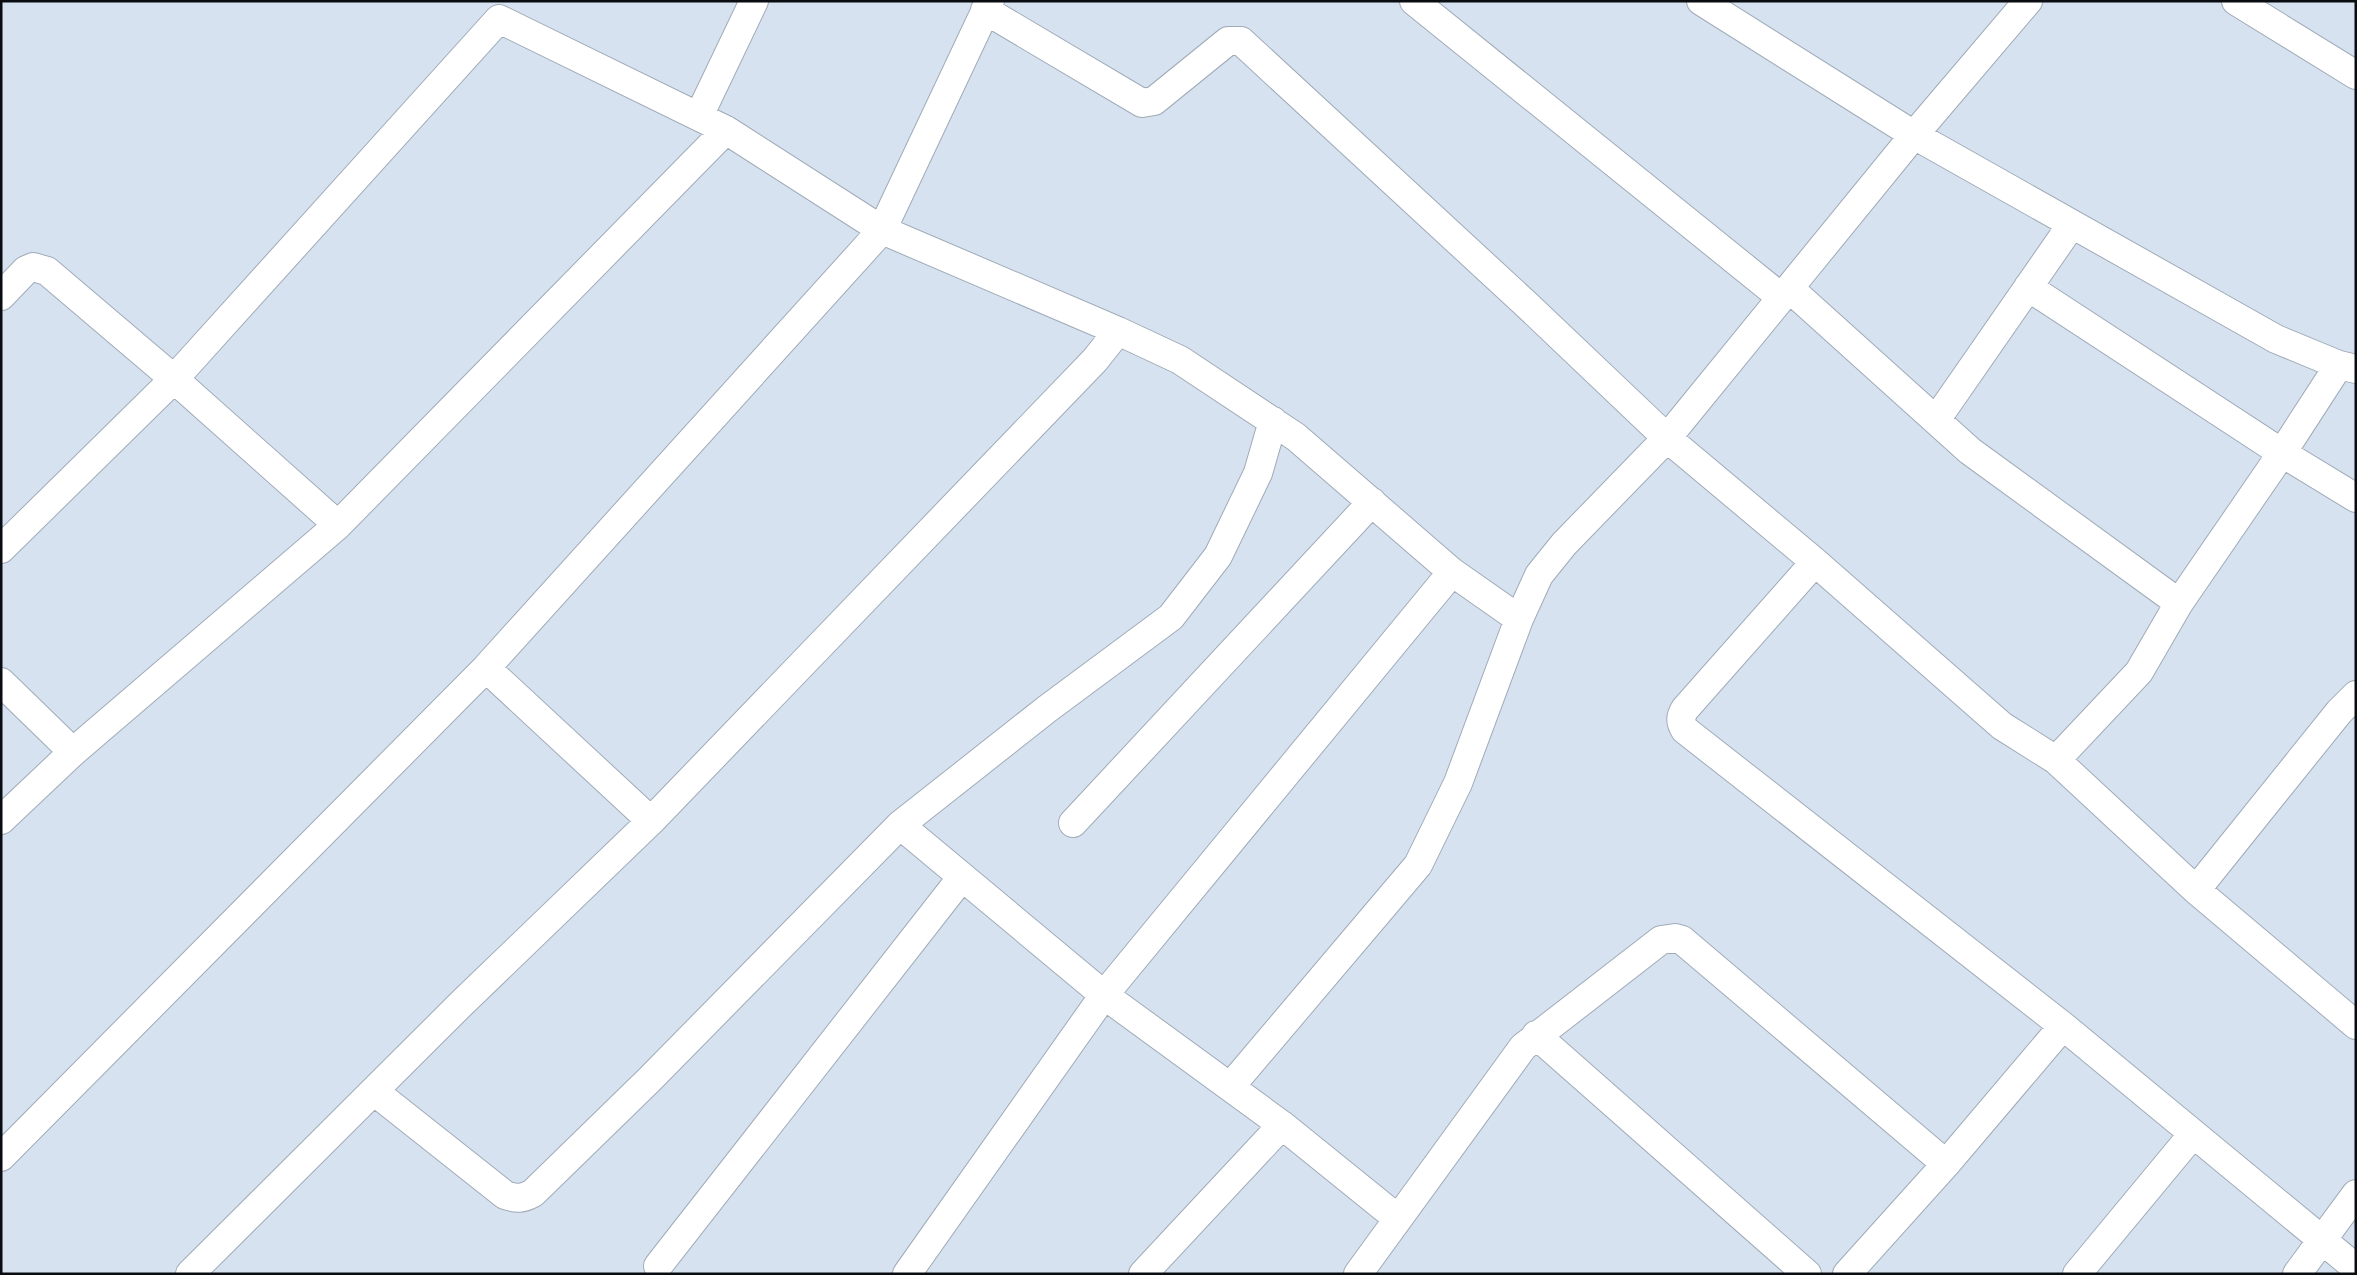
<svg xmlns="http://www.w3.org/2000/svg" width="2357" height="1275" viewBox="0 0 2357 1275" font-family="'Fira Sans Condensed',sans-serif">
	<rect width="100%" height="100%" fill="#d6e2f0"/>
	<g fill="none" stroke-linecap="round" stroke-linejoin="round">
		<defs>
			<path id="minor" d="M1414,1l368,297
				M1701,1l213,134 362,204 63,26 17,4
				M2236,1l120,74
				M985,10l157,93 12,-2 74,-60h13l286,264 140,133 148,124 187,164 54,34 83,-88 40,-69 103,-150 -254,-166
				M699,116l55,-115
				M1789,288l181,163 209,152
				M1,296l25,-26 7,-3 14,4 127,108 164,146
				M2339,365l-57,88 74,45
				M1936,420l136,-196
				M1,549l173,-170 325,-360 227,111 156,100 108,-229
				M1815,562l-130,147c-5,8 -5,13 0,21l378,296 293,242
				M486,668l165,153
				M1,682l72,70
				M2056,760l140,130 160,135
				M1,820l72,-68 265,-227 388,-395
				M1073,823l299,-321
				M900,825l204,170 178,130 115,93
				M2196,890l143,-178 17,-17
				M1536,1035l271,239
				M1230,1087l188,-222 40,-82 61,-164
				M375,1092l130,103c12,4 17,4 28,-2l116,-113 251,-255 147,-116 124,-92 47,-61 40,-83 15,-52
				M1,1157l485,-489 396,-438 236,101 62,29 116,77 156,135 67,47 20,-44 25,-31 103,-106 247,-303 114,-134
				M658,1266l304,-389
				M190,1274l271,-270 190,-183 444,-461 23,-29
				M907,1274l197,-279 348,-423
				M1143,1274l139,-149
				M1358,1274l165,-227 138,-107 14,-2 7,2 264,224
				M1847,1274l99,-110 117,-138
				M2077,1274l116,-140
				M2297,1274l59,-80"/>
		</defs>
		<use href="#minor" stroke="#a0abb8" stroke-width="30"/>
		<use href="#minor" stroke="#fff" stroke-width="28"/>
	</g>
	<rect width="2357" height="1275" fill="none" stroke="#090d12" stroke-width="5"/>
</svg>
